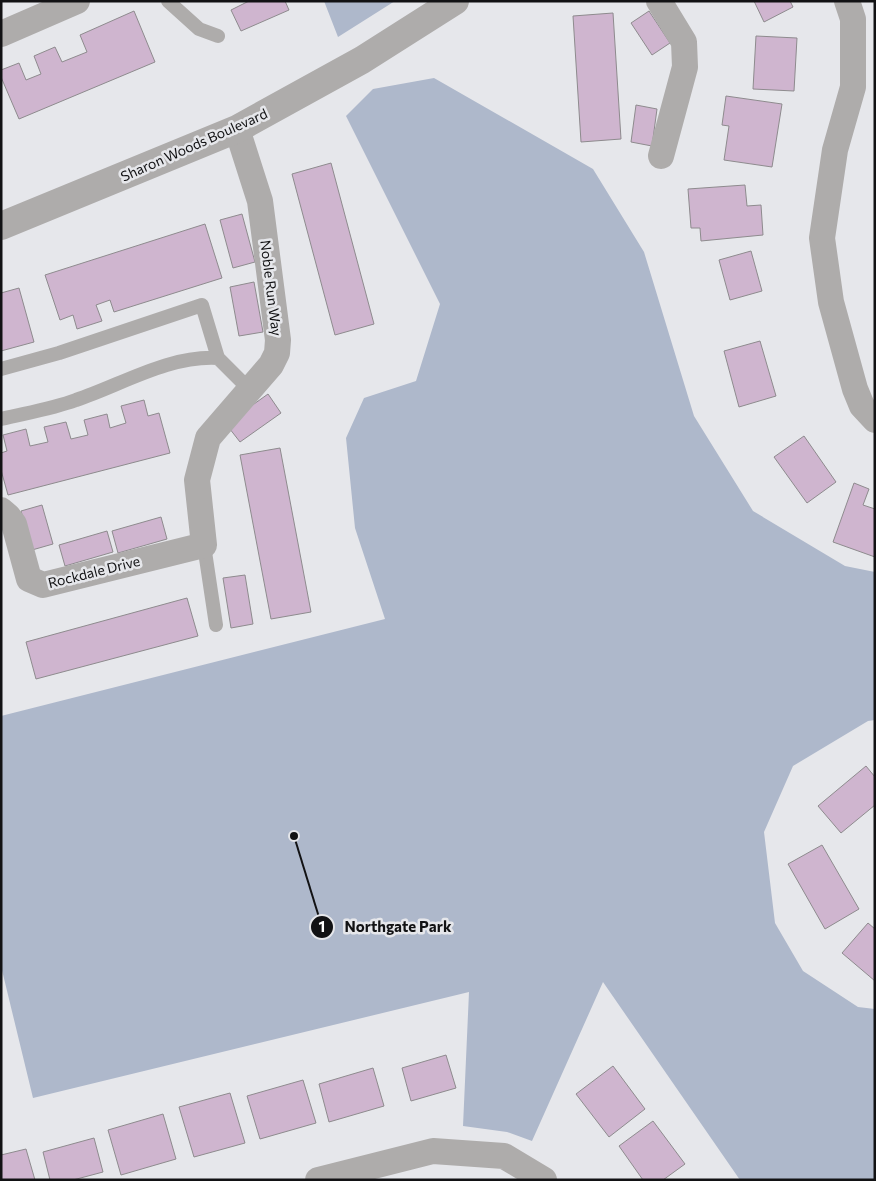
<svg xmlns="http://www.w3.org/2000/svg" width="876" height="1181" viewBox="0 0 876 1181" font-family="Commissioner,sans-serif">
	<rect width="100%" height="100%" fill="#e6e7eb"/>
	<path fill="#aeb8cb" d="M324,1h71l-57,36z
		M434,78l159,91 51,83 50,164 59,95 92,55 30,6v148l-7,1 -75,45 -29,66 11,91 28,48 55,36 17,2v171h-135l-137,-198 -71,159 -25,-9 -44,-6 6,-134 -436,106 -32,-132v-250l384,-97 -30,-91 -9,-90 18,-40 52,-17 24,-77 -94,-188 27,-27z"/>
	<path fill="#cfb5cf" stroke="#8e8b8e" d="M249,1h36l4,9 -48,21 -10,-21z
		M754,1h36l3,6 -29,15z
		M134,11l21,51 -136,57 -18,-42v-7l18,-7 7,17 15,-6 -7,-18 21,-9 7,15 25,-10 -7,-17z
		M649,11l21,32 -18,12 -21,-32z
		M613,13l8,126 -40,3 -8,-126z
		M756,36l41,2 -3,53 -41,-2z
		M726,96l56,8 -10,63 -48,-7 5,-34 -7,-1z
		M636,105l21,4 -5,37 -21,-4z
		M331,163l43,161 -39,11 -43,-161z
		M745,185l2,21 14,-1 2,30 -62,6 -1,-13h-9l-3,-39z
		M242,214l13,48 -22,6 -13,-48z
		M205,224l17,54 -108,34 -4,-12 -14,5 6,16 -25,8 -4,-14 -13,5 -15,-45z
		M751,251l11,40 -32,9 -11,-40z
		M254,282l9,50 -24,4 -9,-49z
		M19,288l15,54 -33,9v-58z
		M760,341l16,55 -37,11 -15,-56z
		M268,394l13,19 -41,29 -14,-18z
		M144,400l4,16 11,-3 11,40 -162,42 -7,-25v-17l6,-2 -4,-16 23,-6 4,17 18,-4 -4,-15 22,-5 5,17 17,-4 -4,-15 23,-6 3,14 16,-5 -5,-17z
		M804,436l32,46 -29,21 -33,-46z
		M280,448l31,164 -40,7 -31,-164z
		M854,483l15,6 -6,16 12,4v48l-42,-15z
		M42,505l11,39 -21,6 -11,-39z
		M161,517l6,22 -49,14 -6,-22z
		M107,531l6,21 -48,14 -6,-21z
		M245,575l8,49 -22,4 -8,-50z
		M187,598l11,38 -162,43 -10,-37z
		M866,766l9,11v28l-34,28 -23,-27z
		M822,845l37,64 -34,20 -37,-65z
		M868,923l7,6v52l-33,-28z
		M446,1055l10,33 -45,13 -9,-33z
		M613,1066l32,43 -36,28 -33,-43z
		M373,1068l11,38 -55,16 -10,-38z
		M303,1080l13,43 -56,16 -13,-43z
		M230,1093l15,50 -51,14 -15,-50z
		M163,1114l13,45 -55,16 -13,-45z
		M653,1121l32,43 -22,16h-20l-24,-34z
		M94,1138l9,34 -30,8h-23l-7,-28z
		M26,1149l9,31h-34v-25z"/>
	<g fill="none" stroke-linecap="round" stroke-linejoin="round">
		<path stroke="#aeacab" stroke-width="14" d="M168,1l31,28 19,7
			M1,369l58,-16 143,-48 16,53
			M1,419c25,-6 51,-10 75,-19 45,-15 93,-45 142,-42l32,32
			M204,545l12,80"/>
		<path stroke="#aeacab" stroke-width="26" d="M659,1l25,41 1,25 -24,89
			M847,1l6,18v68l-18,63 -13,88 9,64 24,87 7,17 13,14
			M1,34l76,-33
			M1,510l7,6 6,8 15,55 14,6 161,-40 -7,-65 11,-42 63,-73 6,-12 1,-13 -18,-139 -23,-72
			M318,1180l115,-29 71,5 40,24"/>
		<path stroke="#aeacab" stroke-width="28" d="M1,226l236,-97 125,-69 93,-59"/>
	</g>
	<g text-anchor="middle" stroke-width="5" stroke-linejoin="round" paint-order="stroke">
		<g font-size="14" fill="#121214" stroke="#e6e7eb">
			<text transform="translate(194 145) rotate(-24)" y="5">Sharon Woods Boulevard</text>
			<text transform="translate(271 288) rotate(83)" y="5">Noble Run Way</text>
			<text transform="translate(94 572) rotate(-14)" y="5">Rockdale Drive</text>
		</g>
	</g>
	<path fill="none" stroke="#121214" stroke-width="2" d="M294 836L322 927"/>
	<g fill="#121214" stroke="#e6e7eb" stroke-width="2">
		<circle cx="294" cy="836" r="5"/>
		<circle cx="322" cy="927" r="12"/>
	</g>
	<g font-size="15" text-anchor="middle" font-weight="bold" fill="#fff">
		<text x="322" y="932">1</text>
	</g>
	<g font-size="15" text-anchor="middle" font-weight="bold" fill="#121214" stroke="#e6e7eb" stroke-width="5" stroke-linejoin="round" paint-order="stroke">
		<text x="398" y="932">Northgate Park</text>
	</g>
	<rect width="876" height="1181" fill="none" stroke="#121214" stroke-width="5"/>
</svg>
